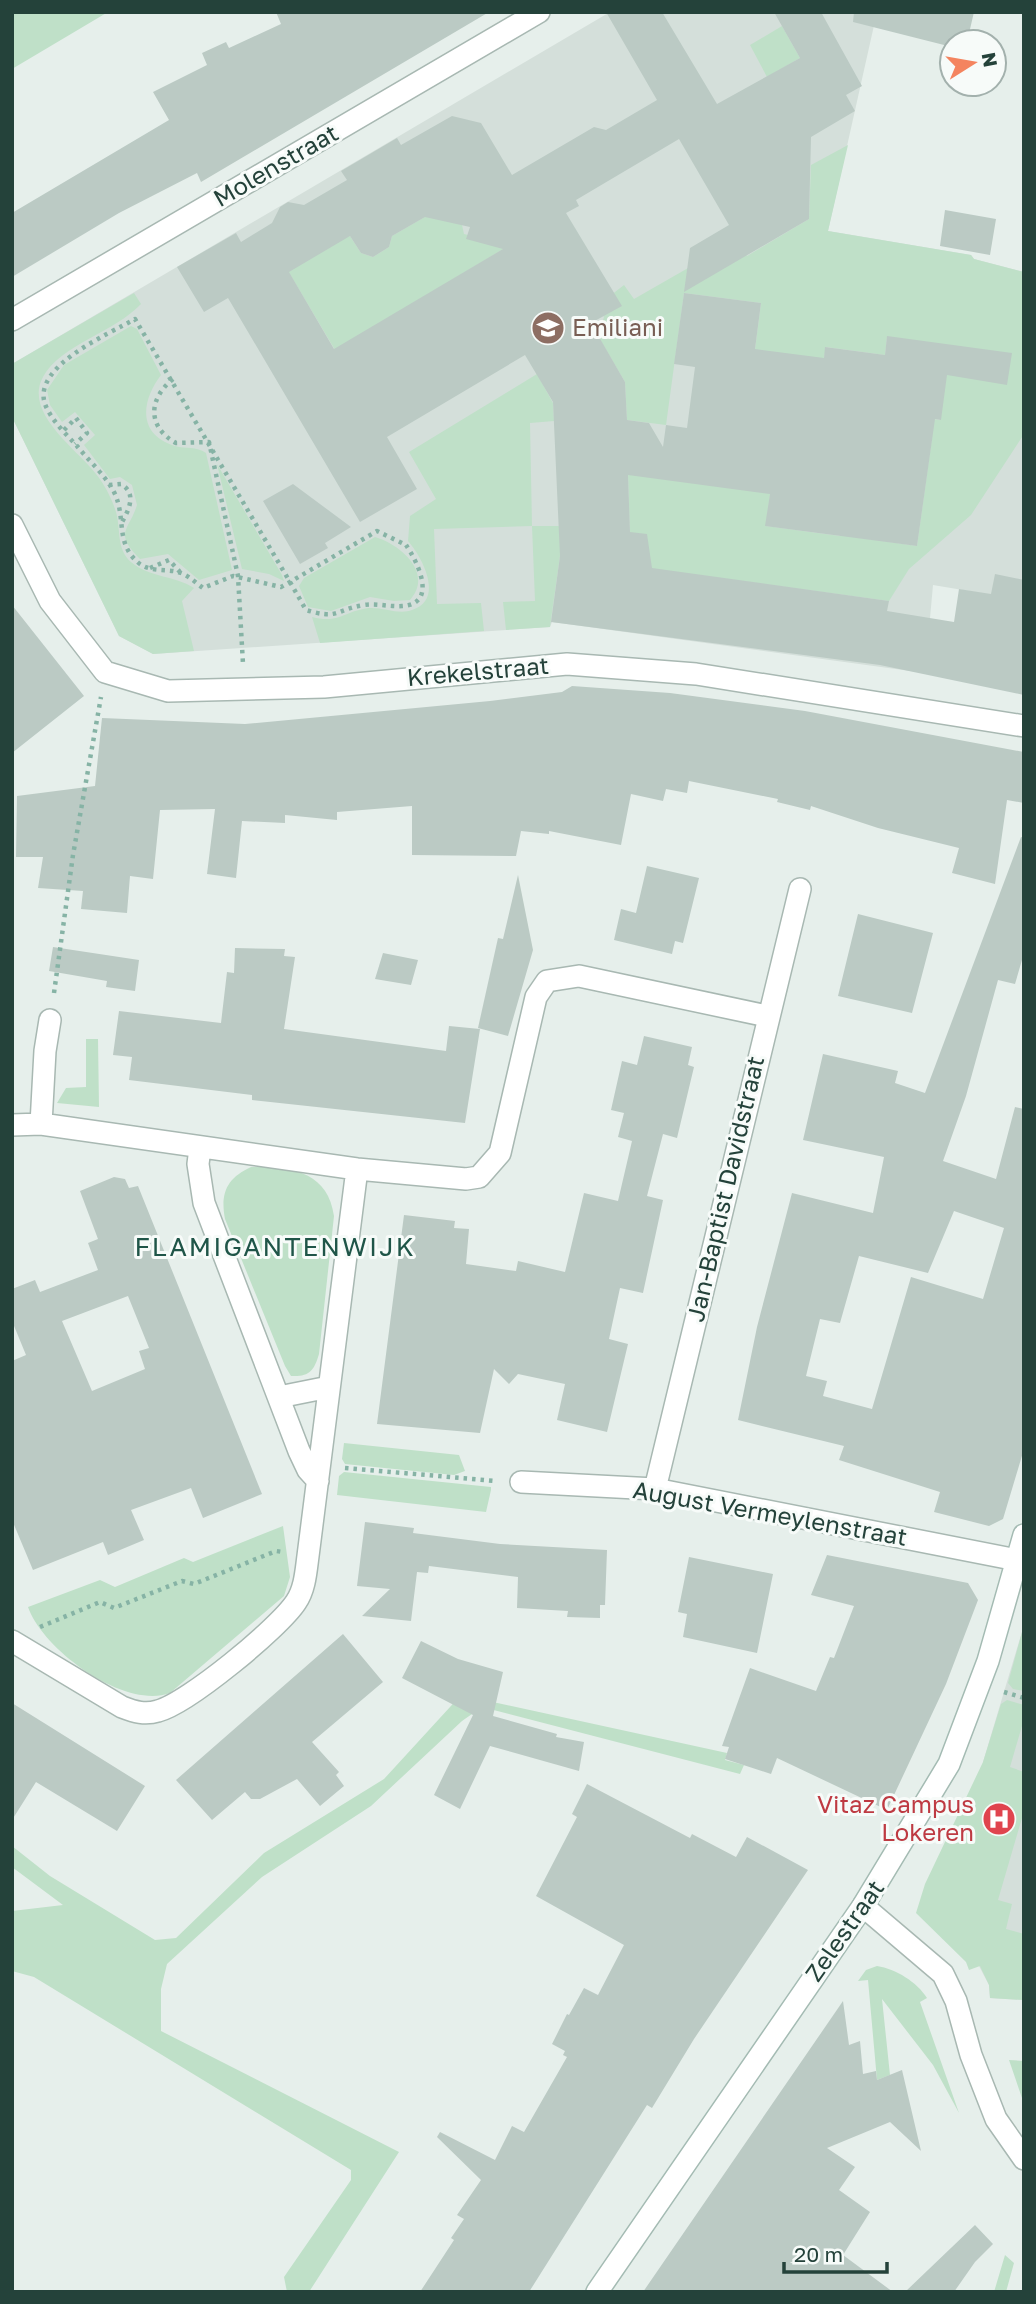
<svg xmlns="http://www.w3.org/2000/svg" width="1036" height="2304" viewBox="0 0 1036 2304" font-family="'Golos Text',sans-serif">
	<rect width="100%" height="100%" fill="#e6efeb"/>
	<path fill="#d4dfda" d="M610,12h267l-49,219 143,24 3,4 50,13 -1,328 -90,-15 -8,88 -373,-51 -2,5 -397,27 -34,-18 -107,-219v-53z
		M1024,1625v375l-34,-2 -1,-13 -10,-19 4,-204z"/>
	<path fill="#bfe0c8" d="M12,12h96l-96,57z
		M782,26l18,32 -33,19 -17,-32z
		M848,145l-20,86 143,24 3,4 50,13v162l-53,81 -62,54 -20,32 -258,-35 -3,-93 146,-9 -8,62 74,10 10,-71 11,73 56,8 15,-108 -55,-8 -8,-20 71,10 -53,-83 -2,18 -59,-8 -2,11 -74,30 11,-85 -77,-10 -18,132 -39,-5 -2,-38 -27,-46 6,-19 -7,-11 27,-21 10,14 103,-59 10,16 62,-37 2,-54z
		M430,214l32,11 2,9 46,11 -175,105 -54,-91 69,-23 11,17 12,4 16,-10 3,-11z
		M134,293l7,11c-26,28 -81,41 -98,73 -20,36 35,73 53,97 9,11 16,25 20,38 5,17 0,37 15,50 19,16 43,13 63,26l-12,13 12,50 -41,3 -34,-18 -107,-219v-53z
		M131,326l6,3 24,46c-19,25 -25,59 14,71 11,3 21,0 31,7l26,117 -33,10 -31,-26 -28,5c-27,-27 -11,-28 -3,-54l-5,-20 -12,-8 -10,2 -26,-34 11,-10 -20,-23 -13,10 -12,-17 -3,-15 17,-25z
		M537,374l16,29 1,18 -24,2 2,103h28v30l-10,71 -44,3 -3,-28 32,-1 -3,-75 -98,3 3,75 44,-1 3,28 -164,12 -8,-26c27,7 32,-6 57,-9 14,-1 30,7 43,2 33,-11 10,-53 -4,-69l2,-25 26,-17 -27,-47z
		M217,464l65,111 2,6 -15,-7 -27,-5z
		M375,537c25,7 59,36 35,63l-16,1 -24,-4 -39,14 -23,-4 -9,-21 5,-8z
		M86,1039h12l1,68 -42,-4 9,-15 20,-1z
		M251,1167c39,-1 77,4 83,49l-15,138c-5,17 -10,23 -28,22l-6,-10 -60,-147c-5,-26 2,-41 26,-52z
		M344,1443l115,12 6,16 -11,4 -109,-11 -3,-5z
		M344,1472l147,15v3l-5,22 -149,-17 2,-19z
		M283,1526l7,51 -6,19 -114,97c-45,17 -127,-43 -142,-86l72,-27 15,7 69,-29 9,4z
		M1024,1625v66l-11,-2 -5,-6z
		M461,1695l266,58 -2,7 19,5 -4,9 -258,-67 -20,14 -91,85 -109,71 -95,87 -6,25v42l238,121 -90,140h-22l-3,-15 67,-97v-10l-317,-193 -22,-6v-60l51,-6 -51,-38v-21l38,30 105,64 21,-2 88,-85 120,-74z
		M1007,1700l17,5v14l-14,48 14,5v39l-26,89 14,4 -6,25 18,5v66l-34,-2 -1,-13 -9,-19 -11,4 -3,-8 -50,-49 9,-29 58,-122 18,-58z
		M877,1966c19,3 40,16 50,32l-7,4 39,111 -26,-48 -51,-66 8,76 -13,5 -9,-100 -10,1 8,-11z
		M1009,2060l15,1v40h-1z
		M1005,2255l9,8 -8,29h-12z"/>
	<path fill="#bbcac4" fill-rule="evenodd" d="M276,12h213l-288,170 -4,-9 -78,40 -107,64v-64l157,-93 -16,-28 54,-27 -5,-12 24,-11 3,6 52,-24z
		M606,12h56l55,92 83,-46 -26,-46h47l41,74 -16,9 9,16 -44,26 -2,82 -125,73 6,-44 39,-23 -50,-86 -103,61 3,6 -13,7 56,93 -31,17 34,59 2,38 22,3 14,24 3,-22 21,3 8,-61 -21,-3 10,-71 77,10 -6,46 69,9 1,-11 60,8 2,-19 125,17 -5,32 -60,-10 -6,45 -6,-1 -18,127 -152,-20 5,-32 -142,-19 2,57 17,2 5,34 237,33 -2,10 67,11 5,-33 32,5 4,-20 29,6v115l-144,-30 -329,-43 9,-66 -7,-154 -28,-47 -138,82 30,52 -57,33 -132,-224 -24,14 -27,-45 59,-34 5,9 31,-19 8,-16 8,-5 16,3 43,-25 -6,-9 56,-33 4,7 51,-29 29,7 31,52 82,-48 12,3 51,-30zM425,217l45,10 -4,12 37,10 -169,100 -45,-77 61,-36 11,17 12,4 16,-10 3,-11z
		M854,12h120l-7,30h-15v5l-99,-25z
		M945,210l51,9 -6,36 -50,-9z
		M293,484l58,43 -26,16 3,5 -28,16 -37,-63z
		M12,605l72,91 -72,57z
		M572,686l98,7 135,18 219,41v51l-17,-3 -12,84 -43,-11 7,-25 -81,-20 -67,-22 -1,4 -33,-8 1,-3 -89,-18 -2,12 -21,-4 -3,12 -32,-7 -10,51 -72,-14v3l-28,-3 -5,25 -104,-1v-49l-75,6v8l-52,-5v8l-43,-2 -6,57 -29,-4 8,-65 -55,1 -7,69 -23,-3 -3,37 -46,-4 2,-18 -45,-3 5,-31h-27l1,-61 78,-10 7,-68 143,6 245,-23 72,-9z
		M1021,837l3,1v115l-9,31 -17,-4 -32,116 -23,65 53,18 19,-72 9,2v340l-21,70 -14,7 -55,-14 6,-20 -101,-32 5,-14 -106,-26 19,-93 35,-134 81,20 11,-56 -81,-17 20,-86 75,17 -3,12 30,10zM954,1211l50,17 -21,71 -72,-22 -39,132 -49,-13 4,-15 -21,-5 14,-57 20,4 19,-67 69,17z
		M647,866l52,12 -16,65 -8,-2 -3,13 -58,-14 7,-31 15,4z
		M518,875l15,75 -25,86 -30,-8 20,-90 5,1z
		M858,914l75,19 -21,80 -74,-17z
		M53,947l86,13 -4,31 -29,-4 1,-6 -58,-10z
		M235,948l50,1 -1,7 11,1 -11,72 162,22 3,-25 31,3 -15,94 -213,-23v-5l-123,-15 3,-23 -19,-2 6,-44 102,12 6,-51 7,1z
		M383,953l35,7 -7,25 -36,-6z
		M644,1036l48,11 -4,18 6,2 -17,71 -14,-4 -16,62 16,4 -20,93 -23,-5 -11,51 19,5 -21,88 -50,-12 8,-36 -47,-10 -9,10 -15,-15 -14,64 -103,-9 27,-209 51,6 -1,7 15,1 -3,35 50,7 2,-10 47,11 19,-79 34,8 14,-60 -14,-4 6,-24 -13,-3 11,-49 15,4z
		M114,1177l11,2 4,9 9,-2 124,308 -59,24 -12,-30 -60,22 13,30 -36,15 -5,-13 -70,28 -21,-50v-159l14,-6 -14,-34v-32l23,-9 5,12 58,-22 -10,-27 10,-4 -18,-48zM128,1296l21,52 -10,3 6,18 -53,22 -30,-70z
		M365,1522l49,6 -1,5 87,11 107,6 -2,55h-5v13l-33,-1 1,-6 -51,-3 1,-31 -89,-11 -1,7 -11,-1 -6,49 -49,-5 28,-27 -33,-3z
		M827,1555l141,28 10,17 -32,84 -59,126 -110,-52 -6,16 -46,-15 4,-12 -7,-1 28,-78 66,23 14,-34 4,1 20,-52 -43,-11z
		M689,1557l84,17 -16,79 -74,-16 4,-23 -9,-2z
		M343,1634l40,48 -71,60 27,30 -3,3 8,11 -24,20 -23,-27 -37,20h-9l-6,-7 -33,28 -36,-40z
		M421,1641l37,18 45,13 -10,44 64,18 -1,3 28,5 -5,29 -89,-25 -30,63 -26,-14 39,-80 -71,-37z
		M12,1703l133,83 -28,45 -81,-49 -24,38z
		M587,1784l103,54 2,-4 44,23 11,-20 61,33 -114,169 -42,69 -5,-3 -118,187h-109l34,-52 -3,-2 13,-19 -7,-4 24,-35 -44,-43 3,-5 55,28 17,-34 12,6 43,-75 -4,-2 2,-4 -13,-7 15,-30 2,1 15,-27 14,7 26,-50 -88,-49 41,-79 -5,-3z
		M843,2001l6,44 11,-4 3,33 13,-3 1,9 25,-10 19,81 -31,-29 -63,26 28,19 -16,23 31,22 -27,43 50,37h-250z
		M975,2225l18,19 -18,18 -21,30h-49z"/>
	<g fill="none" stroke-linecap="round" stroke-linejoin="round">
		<defs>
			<path id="street" d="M12,320l527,-308
				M12,525l38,76 55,71 63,19 156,-4 243,-23 129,10 328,52
				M41,1124l4,-73 5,-31
				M12,1125l29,-1 316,45 109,10 13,-2 21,-24 36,-156 11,-16 32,-5 188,40
				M200,1148l-2,16 6,39 95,248 9,19 10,11
				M279,1397l50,-10
				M521,1482l134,7 362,71
				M655,1489l145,-600
				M12,1641l110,66c13,5 23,8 36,4 30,-8 121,-83 138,-109 9,-13 10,-31 12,-46l49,-387
				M863,1906l80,68 13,27 15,54 25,64 28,40"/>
			<path id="secondary" d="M597,2292l266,-386 86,-142 39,-103 36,-126"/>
		</defs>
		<use href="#street" stroke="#a8b8b2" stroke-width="24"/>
		<use href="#secondary" stroke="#a4bbb3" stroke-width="24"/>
		<path stroke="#86b3a5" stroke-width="4.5" stroke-dasharray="3.5 5" stroke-linecap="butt" d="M173,379c-25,20 -26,48 3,64l33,-1 29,134 5,88
			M64,430l12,-12 11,15 -12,11
			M109,485l12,-1c17,10 7,27 0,40
			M406,545c11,16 33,59 -4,61 -13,1 -25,-3 -38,-1 -30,5 -25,15 -58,5l-16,-28 -155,-263c-26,15 -103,47 -90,85 6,16 21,30 32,42 12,15 28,29 37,46 13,26 0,52 26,72 13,9 28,4 41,9 8,3 15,10 22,15l30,-12 48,11 9,-5 87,-51 29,14
			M150,568l19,-8 11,12
			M54,993l19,-138 28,-158
			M345,1468l151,13
			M40,1627l60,-25 14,6 68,-27 12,3 82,-33 7,1
			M1004,1692l20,6"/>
		<use href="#street" stroke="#fff" stroke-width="21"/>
		<use href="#secondary" stroke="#fff" stroke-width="21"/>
	</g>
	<defs>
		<symbol id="school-disc" viewBox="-11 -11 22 22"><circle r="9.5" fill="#8d6e63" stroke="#f7fbf9"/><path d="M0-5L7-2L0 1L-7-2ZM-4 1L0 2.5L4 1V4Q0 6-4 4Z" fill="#fff"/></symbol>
		<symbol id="hospital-disc" viewBox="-11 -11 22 22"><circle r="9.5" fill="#e0444e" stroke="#f7fbf9"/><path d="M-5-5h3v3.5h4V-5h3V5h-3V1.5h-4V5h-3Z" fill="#fff"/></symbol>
	</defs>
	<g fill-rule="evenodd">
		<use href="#school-disc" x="529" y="309" width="38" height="38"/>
		<use href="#hospital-disc" x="980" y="1800" width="38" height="38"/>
	</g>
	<g text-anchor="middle" stroke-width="6" stroke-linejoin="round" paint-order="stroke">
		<g font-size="24" fill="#24423a" stroke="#f7fbf9">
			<text transform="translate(276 166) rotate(-30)" y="8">Molenstraat</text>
			<text transform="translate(478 672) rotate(-5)" y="8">Krekelstraat</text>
			<text transform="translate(726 1189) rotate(-77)" y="8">Jan-Baptist Davidstraat</text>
			<text transform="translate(770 1514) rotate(10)" y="8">August Vermeylenstraat</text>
			<text transform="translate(845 1931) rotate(-55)" y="8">Zelestraat</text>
		</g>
		<g font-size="24" fill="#785e54" stroke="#f7fbf9" text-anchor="start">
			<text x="572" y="336">Emiliani</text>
		</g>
		<g font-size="24" fill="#be3a42" stroke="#f7fbf9" text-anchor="end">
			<text x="974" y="1813">Vitaz Campus<tspan x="974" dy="28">Lokeren</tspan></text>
		</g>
		<g font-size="26" letter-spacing="2" fill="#1f5548" stroke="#f7fbf9">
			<text x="275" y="1256">FLAMIGANTENWIJK</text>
		</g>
	</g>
	<rect width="1036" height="2304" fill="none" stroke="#24423a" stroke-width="28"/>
	<g transform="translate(973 63) rotate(79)"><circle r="33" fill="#f7fbf9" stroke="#a3b1ad" stroke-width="2"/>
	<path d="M0-5L12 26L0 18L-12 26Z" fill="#f4845f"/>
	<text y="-10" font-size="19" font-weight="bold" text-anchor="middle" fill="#24423a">N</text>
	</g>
	<path d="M784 2262v10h103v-10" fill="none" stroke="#24423a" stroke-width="3.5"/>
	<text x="794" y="2262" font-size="21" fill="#24423a" stroke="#f7fbf9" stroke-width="5" paint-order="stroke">20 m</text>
</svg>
